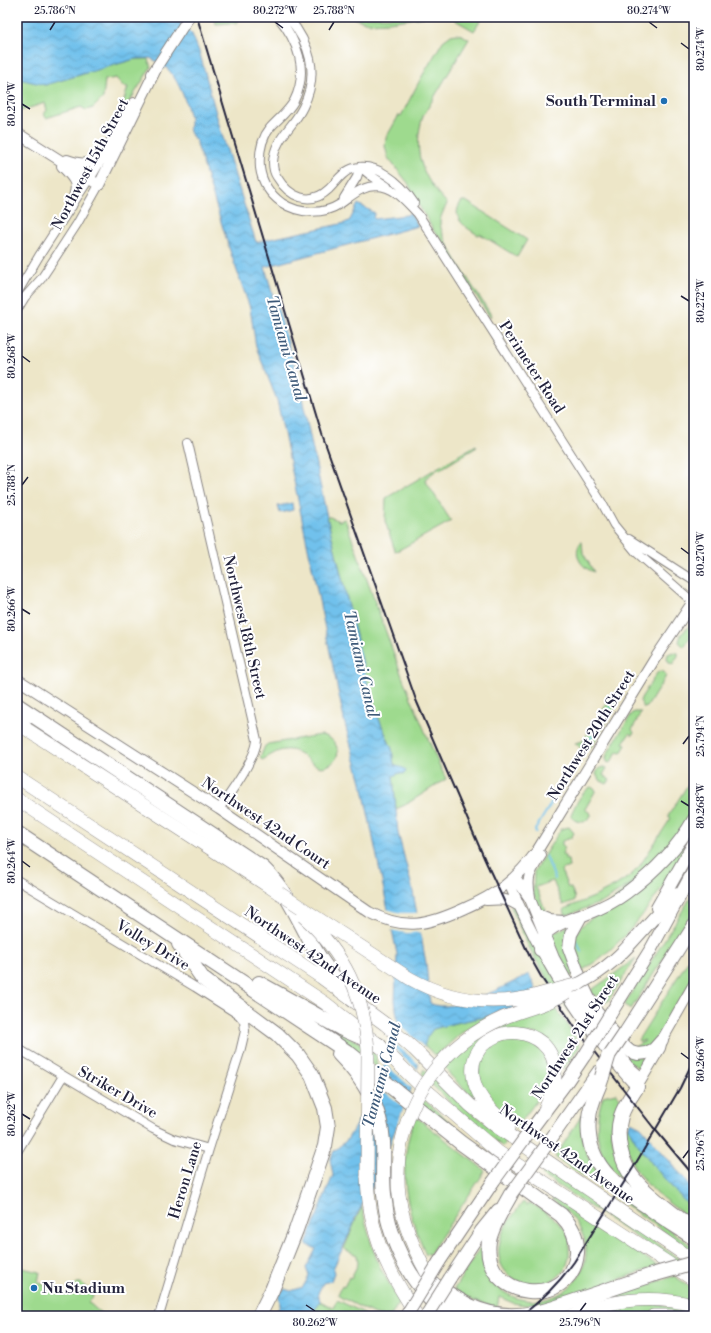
<svg xmlns="http://www.w3.org/2000/svg" width="711" height="1333" viewBox="0 0 711 1333" font-family="'Libre Bodoni',serif">
	<defs>
		<pattern id="water-waves" width="16" height="10" patternUnits="userSpaceOnUse"><rect width="16" height="10" fill="#71c1ec"/><path d="M0 5q4-4 8 0t8 0" fill="none" stroke="#5c9cc0"/></pattern>
	</defs>
	<rect width="100%" height="100%" fill="#fff"/>
	<filter id="ink" filterUnits="userSpaceOnUse"><feTurbulence type="fractalNoise" baseFrequency=".025" numOctaves="2"/><feDisplacementMap in="SourceGraphic" scale="8" xChannelSelector="R" yChannelSelector="G"/><feConvolveMatrix kernelMatrix="1 2 1 2 8 2 1 2 1" color-interpolation-filters="sRGB"/></filter>
	<filter id="wash" filterUnits="userSpaceOnUse"><feTurbulence type="fractalNoise" baseFrequency=".012" numOctaves="4" result="noise"/><feDisplacementMap in="SourceGraphic" scale="16" xChannelSelector="R" yChannelSelector="G"/><feGaussianBlur stdDeviation="0.9" result="paint"/><feColorMatrix in="noise" values="0 0 0 0 0 0 0 0 0 0 0 0 0 0 0 0 0 1.4 0 .05"/><feComposite in="paint" operator="in"/></filter>
	<g filter="url(#wash)">
		<rect width="100%" height="100%" fill="#ede6c8"/>
		<path fill="#9eda8e" stroke="#607e64" d="M217,17h19l3,4 -3,2 -20,1 -2,-2z
			M351,17h73l-35,5 -21,1z
			M454,17h29l-9,14 -19,-11z
			M456,34l6,1 7,4 -46,77c-11,35 -2,61 24,87v1c-3,6 -6,11 -7,17 -1,19 40,75 51,94l-1,2 -47,-72 -2,-7 -6,-5 -18,-31 -9,-19 -20,-25 -3,-12 1,-8 13,-23 2,1 20,-38 22,-37 8,-6z
			M135,59h13l3,8 -38,61 -2,-1 11,-20 6,-20 -5,-1 -7,-8 -11,2 -2,18 -10,10 -7,2 -5,-3 -35,11 -2,-4 3,-4 -2,-7 -28,9v-34l28,7z
			M462,201h4l61,39 -10,17 -37,-23 -2,1c-13,-8 -29,-18 -16,-34z
			M476,445l1,2 -38,23 -1,-1 -12,9 -1,2 26,41 -52,29 -4,1 -10,-30 1,-23z
			M327,517h3l9,4 6,-2 58,160 34,81 9,19 -41,26 -9,4 -3,-34 6,-2 5,1 -1,-6h-4l-5,-3 -2,-16 -13,-30 -9,-26z
			M582,542l1,11 11,19c-13,-4 -22,-18 -13,-30z
			M694,622v9l-10,16 -5,-5 2,-8z
			M673,652l5,1v3l-1,1 -4,7 -4,-1 -2,-5 1,-4z
			M660,671l4,1 2,3 -1,3 -18,29 -3,1 -4,-7 1,-3 16,-25z
			M613,698l4,2 1,4 -26,42 -5,3h-5l-7,-6 8,-2 25,-39z
			M635,712h6l-9,18 2,2 -2,3 -2,-2 -7,10 3,2 -5,8 -4,-1 -6,10 -3,1 -2,-4 1,-5 25,-41z
			M320,735c17,1 25,22 9,30 -18,9 -23,-18 -45,-15 -8,1 -14,6 -20,9l-2,1 -2,-2 5,-12 3,-2z
			M603,767l4,1 -4,7 7,5 -3,4 -8,-4 -3,-6 2,-5z
			M694,775v33l-10,17 -18,25 -26,28 -37,24 -47,17 -14,-6 -9,-20 1,-22 27,-42 8,-2 5,6 -3,5 -9,3v4l3,2 -3,7 3,2v3l3,1 1,7 -8,3 7,18h3l4,10 -1,3 -11,4 -10,-24 -17,6 10,25 2,3 9,3 8,-3 -1,-6 30,-12 21,-11 15,-10 9,-9 32,-49 -3,-2z
			M591,787l5,3 -11,19 6,5v2l-7,6 -8,-1 -5,-4c0,-7 13,-28 20,-30z
			M694,826c0,12 -10,25 -16,36 -24,40 -55,85 -97,109 -2,-8 -7,-17 -7,-25 -1,-16 11,-24 23,-31z
			M694,892v19l-63,98 -7,-4z
			M513,905l76,127 -2,3c-18,-24 -36,-49 -51,-75 -10,-17 -17,-35 -25,-53z
			M568,926l5,49 -5,2 -18,-35v-7z
			M694,951v25l-33,59 -15,15 -13,-2 12,-7 -1,-1 -4,2 -2,-2z
			M636,958l-28,43 -2,1 -9,-8 -2,4 -5,-7 13,-9z
			M554,1006l13,18 13,22 -17,23 -3,-3 -25,-33 -53,8 -6,59 -25,-24 -6,-9c29,-33 68,-46 109,-61z
			M489,1016l-29,18 -24,22 -12,-11 3,-8 6,-8 22,-6z
			M322,1022l40,22 14,11 1,13 -58,-43z
			M514,1037l24,9 10,15 2,19 -6,10v1l-27,36 -1,1 -27,-27 -11,-21 2,-21 14,-17z
			M628,1055l20,3 -4,6 -6,4 -12,-9z
			M424,1069l29,27 54,45 -4,6c-28,-23 -57,-46 -81,-73z
			M616,1093l5,6c-4,10 -9,20 -9,30 -1,12 7,35 13,44l-4,6c-25,-24 -29,-50 -18,-83z
			M423,1099l48,42 -2,2 -49,-38z
			M582,1115l1,25 1,7 6,14 14,21 10,9 80,56v7l-40,-30 -99,-67z
			M415,1116l68,53 2,2 -56,84 -1,-2 -2,2c-22,-50 -29,-87 -11,-139z
			M626,1127h2c13,27 45,62 66,84v11c-32,-25 -73,-48 -68,-95z
			M546,1169l148,100v6l-152,-100z
			M551,1199h7l100,67 -112,38 -21,1 -12,-2 -14,-6 -2,11 -23,-7 -20,-12 27,-43 2,2c0,6 -1,13 1,18 4,12 11,19 20,26 44,28 102,-17 75,-65 -7,-12 -17,-20 -28,-28z
			M523,1202l4,3 3,-2c12,6 40,23 40,40 -1,1 -1,3 -1,5 5,51 -82,47 -69,-7 3,-15 14,-27 23,-39z
			M362,1207c5,21 10,43 19,62 6,11 13,22 18,33l-8,14h-13l-38,-19 -2,-3 4,-8 2,1 5,-10 2,1 7,-14 -1,-9 -13,-6 13,-32z
			M17,1267l23,5 -2,10 27,13 12,-12h4l11,10 1,4 -5,5 16,14h-87z
			M674,1276l20,13v12l-76,-3 -1,-3z
			M337,1300l25,12 4,4h-23l-14,-6 -3,6h-15l9,-15 13,7z
			M655,1304l39,6v5l-42,-3 -29,4h-36l29,-9z"/>
		<path fill="url(#water-waves)" stroke="#4a7294" d="M17,17h160l2,5 13,12 8,20 20,74 36,114 89,-19 5,-3 8,-16 17,9 -2,4 2,2 32,-4 3,-3 8,14 -153,41 10,37 4,8 18,62 30,143 43,176 9,26 13,30 2,16c4,2 9,2 12,5l-2,4 -5,-1 -6,3 5,57 14,54 14,76 4,40c21,13 79,-19 99,-29l15,34 -45,2 -10,6 -34,7 -22,6 -6,8 -17,55 -35,90 -20,36 -2,8 -20,43 1,4 -3,8 -8,2 -5,10 2,8 -9,15h-38c2,-3 7,-8 7,-12 0,-5 -3,-8 -1,-14l4,1 1,-2 7,2 12,-4 6,-11 -3,-8 10,-19 -10,-5 27,-69 -3,-15 4,-9 13,-11 30,-51 21,-68 -2,-12 -1,-9 2,-46 -34,-165 -18,-65 -68,-324 -21,-53 -6,-39 -19,-54 -35,-113c-12,-14 -3,-14 -7,-27 -4,-17 -12,-36 -23,-47l-7,5 5,-7 -14,-7 -15,1 -90,26 -26,-6 -2,-1z
			M292,503l1,7 -13,3 -2,-7z
			M631,1122l10,5 53,63v21c-12,-12 -68,-73 -65,-87z"/>
		<path fill="#ede6c8" d="M386,909l15,4h18l3,19 -15,1 -16,-3z
			M396,1021l29,27 -4,18 -31,-27z
			M389,1044l30,27 -16,47 -3,4 -6,18 3,-15 7,-18 -28,-22 4,-14 30,24 3,-6 -30,-27z"/>
		<g fill="none" stroke-linecap="round" stroke-linejoin="round">
			<path stroke="#71c1ec" stroke-width="2" d="M587,745l28,-46
				M536,832l-1,-2 43,-71
				M546,856l9,23
				M577,941l4,10"/>
		</g>
	</g>
	<g filter="url(#ink)">
		<g fill="none" stroke-linecap="round" stroke-linejoin="round">
			<defs>
				<path id="minor" d="M278,17c20,24 31,54 16,84 -6,11 -16,18 -24,27 -9,11 -11,27 -10,40 2,15 11,27 22,35 17,11 41,12 58,1 12,-8 21,-18 37,-18 19,1 29,16 41,28l184,289 12,22 22,27 57,50
					M288,17c22,27 32,56 15,90 -10,21 -28,30 -30,55 0,5 1,11 4,15 12,20 33,30 52,12 7,-7 12,-15 20,-19 25,-12 53,14 65,33
					M360,167l10,8 17,11
					M344,198l13,-21 3,-10
					M17,293l22,-37 50,-77
					M17,310l8,-13 16,-18 8,-12 28,-43 22,-39
					M188,443l69,297c-1,18 -27,54 -38,69
					M629,539l65,42
					M17,880l178,107 44,28 5,6 1,10 -5,21 -31,97 -50,167
					M17,1048l136,81 21,10 35,10
					M17,1152l46,-76"/>
				<path id="tertiary" d="M152,74l37,-57
					M17,133l82,52 57,-116
					M67,160c15,5 22,6 34,-6
					M62,166c16,16 17,18 9,40
					M89,179l45,-76
					M17,679l202,130 150,103c36,19 59,13 94,-3 34,-15 52,-28 74,-58l117,-191 40,-60
					M515,877l15,22 24,59 11,20 29,44 34,44 14,12
					M509,883c25,58 54,111 93,161 11,15 21,30 35,43l23,-39 2,-8 32,-56
					M530,897c-4,-21 0,-25 11,-42
					M486,900c13,-1 22,-2 33,6"/>
				<path id="primary" d="M657,908l37,-65
					M538,916l12,5 14,1
					M581,916l-10,18 -2,14 14,38 11,23 31,38 6,5 7,2 8,-1 8,-4 8,-9
					M540,950c0,-5 1,-11 4,-15 11,-12 29,-16 44,-22 13,-5 26,-11 38,-20 27,-20 51,-44 68,-74
					M591,977c36,-21 56,-57 87,-83
					M611,1013l40,-64 43,-79
					M626,1031l68,-106
					M530,1131l36,-48 19,-28
					M548,1143l50,-71
					M439,1262l54,-80
					M450,1278l31,-47 17,-21"/>
				<path id="trunk" d="M17,723l262,170
					M17,777l304,200 64,47 29,25 56,56 27,22 197,134
					M17,799l308,204 54,42 39,38 80,69 196,128
					M509,1126c-14,-12 -31,-27 -35,-45 -10,-40 38,-63 68,-38 8,7 13,18 13,29 1,14 -7,28 -11,41
					M399,1155c-1,13 -2,26 0,39 3,32 25,82 47,105 6,7 14,12 22,17
					M367,1176c1,31 7,61 21,89 8,18 19,34 29,51
					M572,1316c39,-17 80,-21 122,-11
					M653,1316h19"/>
				<path id="motorway" d="M17,705l246,163c27,26 36,55 54,85 10,17 24,32 36,47
					M17,721l7,5
					M17,833l332,220 112,90 100,72c11,11 17,23 16,38 -5,58 -97,47 -88,-12 3,-16 14,-32 22,-47
					M179,944l24,35 74,55 21,21 14,20 13,33 3,19 -3,19 -29,84 -24,60 -13,26
					M259,983l81,45 39,17
					M339,1054c24,24 42,53 44,88 1,17 -1,35 1,52 4,47 27,91 63,122
					M602,1077c-4,14 -12,26 -13,41 -5,45 26,67 59,89 15,11 31,21 46,31
					M637,1087c-6,9 -13,19 -16,29 -6,21 0,48 14,64 13,16 33,29 49,42
					M436,1286c11,6 22,14 34,20 27,13 56,11 84,2l98,-33"/>
			</defs>
			<use href="#minor" stroke="#888482" stroke-width="10"/>
			<use href="#tertiary" stroke="#888482" stroke-width="12"/>
			<use href="#primary" stroke="#888482" stroke-width="14"/>
			<use href="#trunk" stroke="#888482" stroke-width="14"/>
			<use href="#motorway" stroke="#888482" stroke-width="16"/>
			<use href="#minor" stroke="#fff" stroke-width="8"/>
			<use href="#tertiary" stroke="#fff" stroke-width="10"/>
			<use href="#primary" stroke="#fff" stroke-width="12"/>
			<use href="#trunk" stroke="#fff" stroke-width="13"/>
			<use href="#motorway" stroke="#fff" stroke-width="14"/>
			<path stroke="#22223b" stroke-width="2" d="M197,17l125,417 94,266 69,160 45,97 13,23 31,46 79,101 41,49
				M521,1316c21,-16 38,-33 53,-54l59,-94 47,-80 14,-29"/>
			<defs>
				<path id="primary-bridge" d="M579,984l12,-7
					M585,1055l26,-42
					M603,1065l23,-34
					M493,1182l37,-51
					M511,1194l37,-51
					M406,1316l33,-54
					M426,1316l24,-38"/>
				<path id="trunk-bridge" d="M279,893l130,85c37,21 74,28 116,20 18,-4 36,-10 54,-14
					M303,916c41,37 61,78 65,134l-1,126
					M399,1155c10,-63 45,-111 104,-137 21,-9 45,-13 64,-26"/>
				<path id="motorway-bridge" d="M602,1077l6,-20
					M652,1275l42,-12"/>
			</defs>
			<use href="#primary-bridge" stroke="#888482" stroke-width="14" stroke-linecap="butt"/>
			<use href="#trunk-bridge" stroke="#888482" stroke-width="14" stroke-linecap="butt"/>
			<use href="#motorway-bridge" stroke="#888482" stroke-width="16" stroke-linecap="butt"/>
			<use href="#primary-bridge" stroke="#fff" stroke-width="12"/>
			<use href="#trunk-bridge" stroke="#fff" stroke-width="13"/>
			<use href="#motorway-bridge" stroke="#fff" stroke-width="14"/>
		</g>
	</g>
	<path fill="none" stroke="#22223b" stroke-width="1.5" d="M275,22l8,6M649,22l8,6M50,30l5,-8M329,30l5,-8M681,43l8,6M22,104l8,5M681,296l8,5M22,356l8,6M22,485l6,-8M681,548l8,6M22,609l8,5M683,744l6,-8M681,801l8,5M22,861l8,6M681,1053l8,6M22,1114l8,5M683,1158l6,-8M306,1305l9,6M580,1311l6,-8"/>
	<g fill="#1f6fb2" stroke="#fff" stroke-width="1.5">
		<circle cx="664" cy="101" r="4"/>
		<circle cx="34" cy="1288" r="4"/>
	</g>
	<g text-anchor="middle" stroke-width="4" stroke-linejoin="round" paint-order="stroke">
		<g font-size="15" font-weight="bold" fill="#22223b" stroke="#fff" text-anchor="end">
			<text x="656" y="106">South Terminal</text>
			<text x="42" y="1293" text-anchor="start">Nu Stadium</text>
		</g>
		<g font-size="15" fill="#22223b" stroke="#fff">
			<text transform="translate(90 164) rotate(-62)" y="5">Northwest 15th Street</text>
			<text transform="translate(532 367) rotate(57)" y="5">Perimeter Road</text>
			<text transform="translate(245 627) rotate(77)" y="5">Northwest 18th Street</text>
			<text transform="translate(591 735) rotate(-58)" y="5">Northwest 20th Street</text>
			<text transform="translate(266 823) rotate(34)" y="5">Northwest 42nd Court</text>
			<text transform="translate(153 945) rotate(31)" y="5">Volley Drive</text>
			<text transform="translate(313 955) rotate(34)" y="5">Northwest 42nd Avenue</text>
			<text transform="translate(575 1037) rotate(-57)" y="5">Northwest 21st Street</text>
			<text transform="translate(118 1092) rotate(30)" y="5">Striker Drive</text>
			<text transform="translate(567 1154) rotate(35)" y="5">Northwest 42nd Avenue</text>
			<text transform="translate(185 1180) rotate(-73)" y="5">Heron Lane</text>
		</g>
		<g font-size="16" font-style="italic" fill="#3e5a79" stroke="#fff">
			<text transform="translate(287 348) rotate(74)" y="6">Tamiami Canal</text>
			<text transform="translate(362 664) rotate(77)" y="6">Tamiami Canal</text>
			<text transform="translate(381 1075) rotate(-75)" y="6">Tamiami Canal</text>
		</g>
	</g>
	<rect width="711" height="1333" fill="none" stroke="#fff" stroke-width="44"/>
	<rect x="22" y="22" width="667" height="1289" fill="none" stroke="#22223b" stroke-width="1.5"/>
	<g font-size="10" text-anchor="middle" fill="#22223b">
		<text x="55" y="14">25.786°N</text>
		<text x="275" y="14">80.272°W</text>
		<text x="334" y="14">25.788°N</text>
		<text x="649" y="14">80.274°W</text>
		<text transform="translate(700 49) rotate(-90)" y="4">80.274°W</text>
		<text transform="translate(11 104) rotate(-90)" y="4">80.270°W</text>
		<text transform="translate(700 301) rotate(-90)" y="4">80.272°W</text>
		<text transform="translate(11 356) rotate(-90)" y="4">80.268°W</text>
		<text transform="translate(11 485) rotate(-90)" y="4">25.788°N</text>
		<text transform="translate(700 554) rotate(-90)" y="4">80.270°W</text>
		<text transform="translate(11 609) rotate(-90)" y="4">80.266°W</text>
		<text transform="translate(700 736) rotate(-90)" y="4">25.794°N</text>
		<text transform="translate(700 806) rotate(-90)" y="4">80.268°W</text>
		<text transform="translate(11 861) rotate(-90)" y="4">80.264°W</text>
		<text transform="translate(700 1059) rotate(-90)" y="4">80.266°W</text>
		<text transform="translate(11 1114) rotate(-90)" y="4">80.262°W</text>
		<text transform="translate(700 1150) rotate(-90)" y="4">25.796°N</text>
		<text x="315" y="1326">80.262°W</text>
		<text x="580" y="1326">25.796°N</text>
	</g>
</svg>
